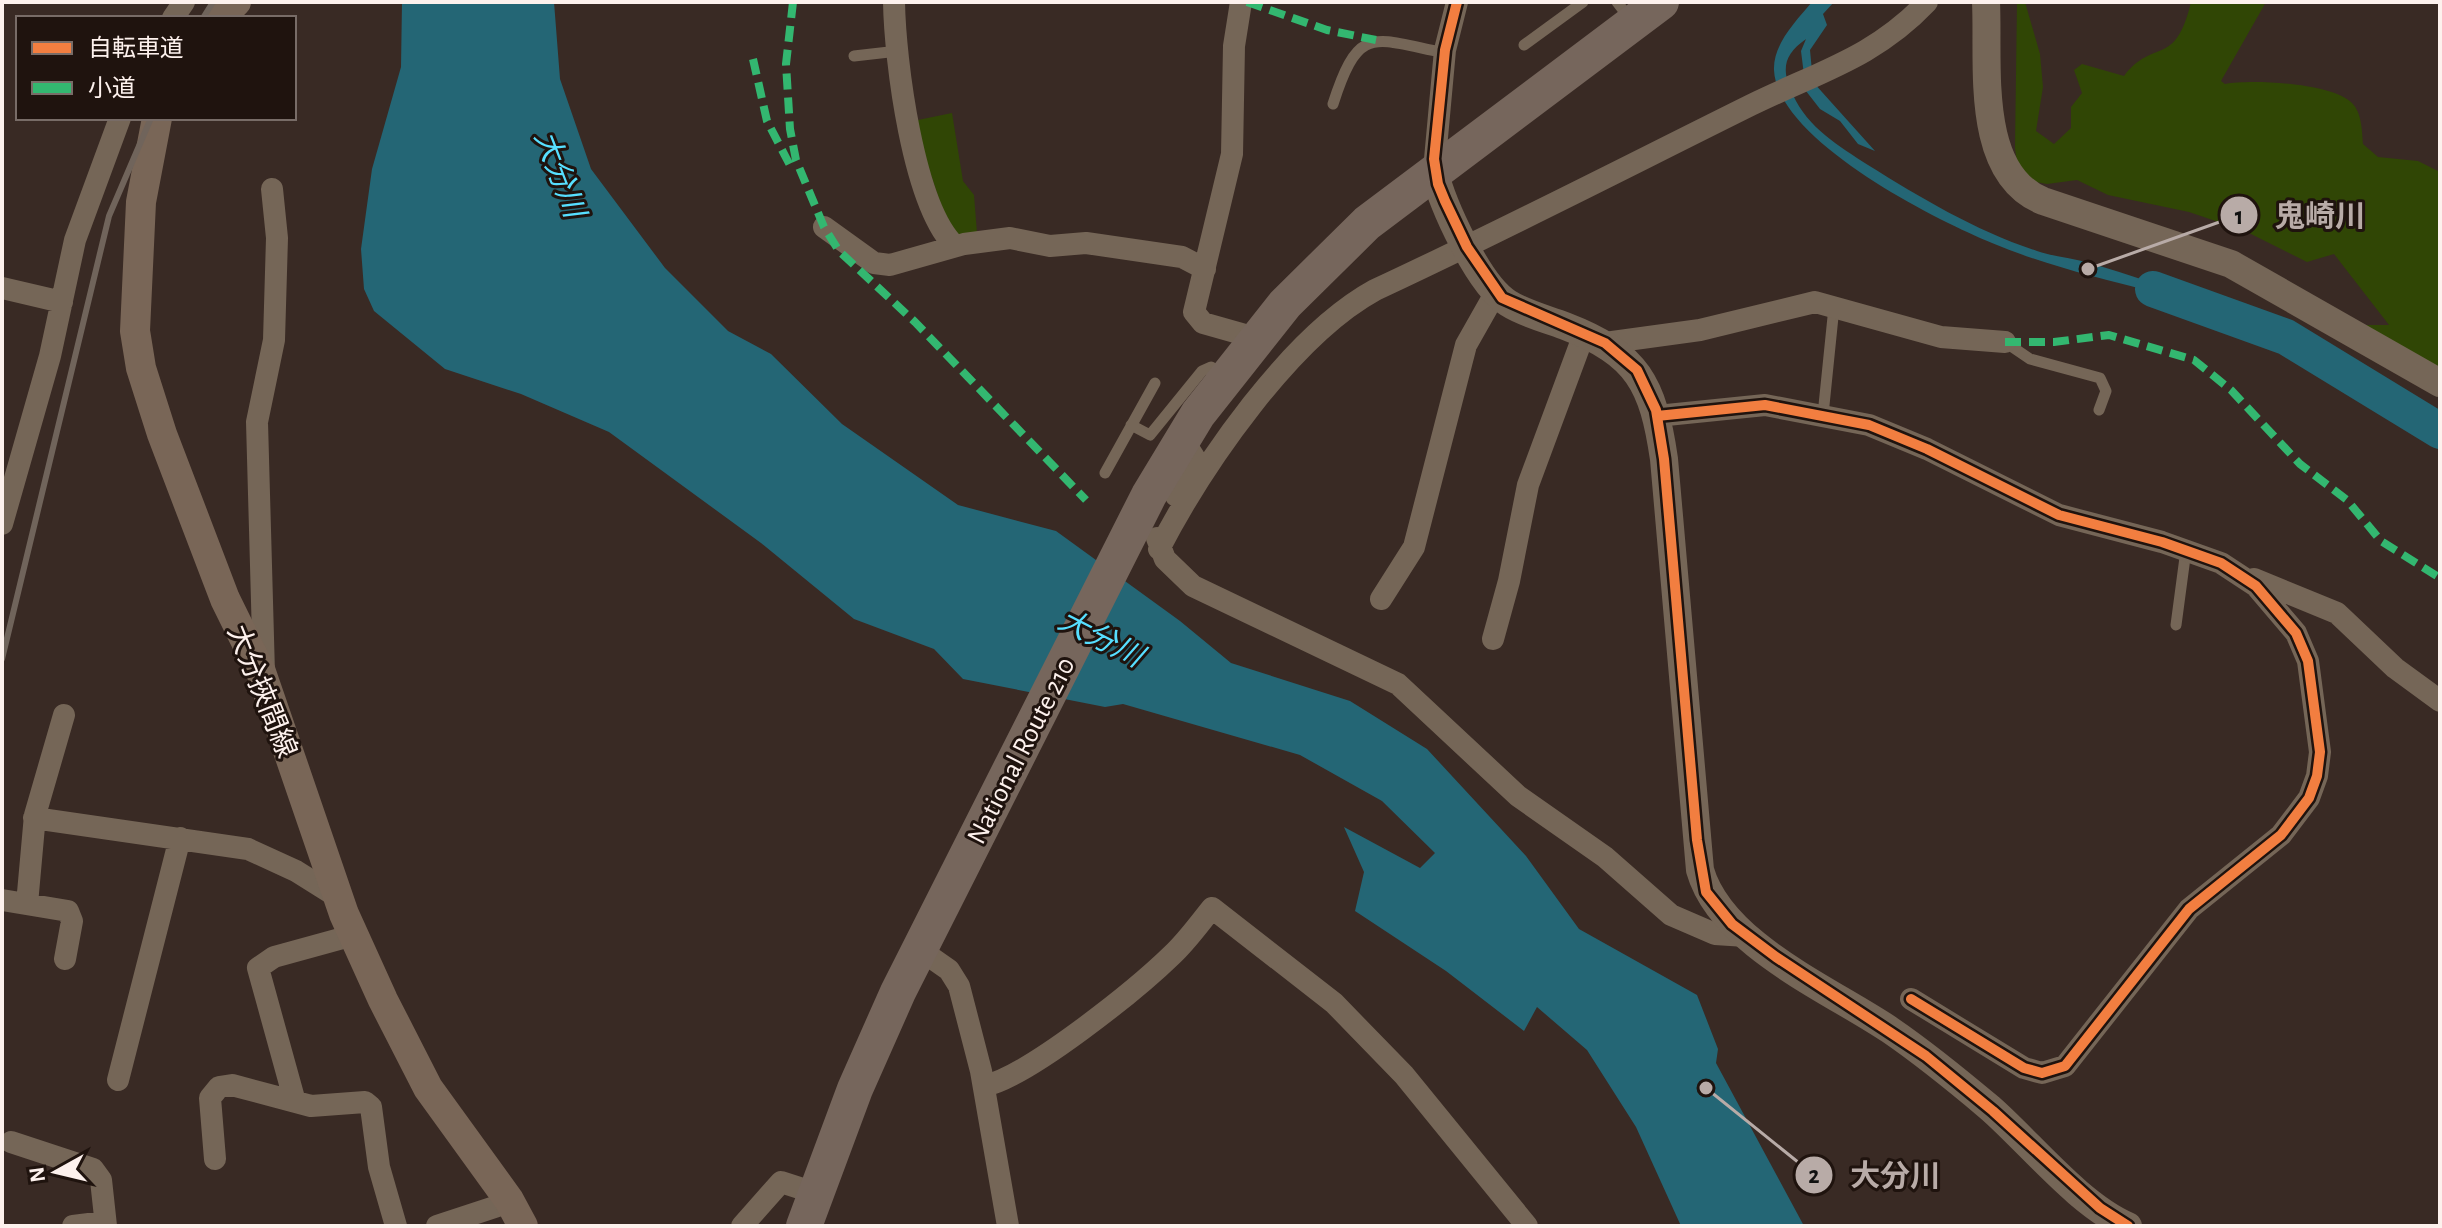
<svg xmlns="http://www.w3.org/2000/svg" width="2442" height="1228" viewBox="0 0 2442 1228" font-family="'Alegreya Sans','Noto Sans JP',sans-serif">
	<rect width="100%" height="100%" fill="#392a24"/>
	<path fill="#304605" d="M2017,2h8l15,52 3,33 -7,44 18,13 17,-16v-21l11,-14 -8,-23 8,-6 42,12c30,-39 51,-7 67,-74h75l-45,79 4,3c27,-5 108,-1 127,19 10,10 10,28 11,41l15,13 40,4 22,11v207l-81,-54h30l-55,-71 -27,8 -62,-31 -56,-19 -81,-17 -31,-15 -30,4 -11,-2 -9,-5 -10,-15 -2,-14z
		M952,113l11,68 11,14 3,38 -21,3 -6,-4 -37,-111z"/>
	<path fill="#246675" d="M402,2h152l6,77 31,90 74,99 63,63 43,23 71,70 116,81 98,26 124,90 51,42 119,38 77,48 99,107 53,73 118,66 21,54 -2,14 88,163h-123l-45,-99 -49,-77 -50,-43 -13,24 -78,-60 -91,-60 9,-39 -20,-45 76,41 15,-15 -53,-52 -82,-46 -177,-51 -18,3 -142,-28 -29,-30 -80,-30 -93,-76 -152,-111 -88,-38 -76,-25 -71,-58 -10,-22 -3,-40 11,-80 29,-102z
		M1812,2h22l-11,12 4,11 -17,25 3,32 62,69 -17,-7 -18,-23 -20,-12 -14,-18 -5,-40 5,-12c-23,16 -25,31 -13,56 15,33 46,51 75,70 53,33 108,66 169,86 17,6 36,7 53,12 39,12 78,24 116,40l-18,3 -33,-7 -5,-8c-52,-13 -108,-27 -158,-48 -57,-23 -215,-103 -218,-173 -1,-26 22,-49 38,-68z"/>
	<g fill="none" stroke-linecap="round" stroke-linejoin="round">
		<path stroke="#246675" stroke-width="36" d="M2153,289l133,48 154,94"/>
		<path stroke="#756657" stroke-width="11" d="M1617,2l13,17
			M1524,45l59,-43
			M854,56l44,-5
			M1333,104c26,-81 40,-65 112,-51
			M2005,342l25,17 70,19 6,13 -7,19
			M1823,415l11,-108
			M1131,425l19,10 52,-64 9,-4 11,7
			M1105,473l50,-90
			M2176,625l10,-75"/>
		<path stroke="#756657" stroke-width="22" d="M894,2c1,58 19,204 61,244
			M1241,2l-7,44 -2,108 -38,158 9,11 53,15
			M173,18l11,-16
			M1434,170l11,-120 12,-48
			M824,227l50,36 16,2 74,-21 46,-6 40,8 36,-3 96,14 23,12
			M2,288l60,14
			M1605,343l95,-13 115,-28 126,35 64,5
			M1657,416l108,-11 104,20 58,24 132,66 103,27 59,21 35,23 40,47 12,28 12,91 -3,24 -8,22 -28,37 -92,74 -124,157 -23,7 -18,-5 -113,-69
			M1176,496l18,-39 -12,-19
			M2,524l48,-168 25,-116 45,-122
			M1157,538l8,21 28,27 205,98 120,112 87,61 66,58 44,19 31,2
			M1159,549c44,-85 132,-213 216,-259 127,-59 251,-123 376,-185 67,-33 123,-47 176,-103
			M2254,579l83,34 58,55 45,33
			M1381,599l33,-52 52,-202 30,-53
			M1493,639l16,-58 19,-96 56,-151
			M264,673l-7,-251 17,-82 3,-102 -5,-49
			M34,818l214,31 48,22 43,27
			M2,900l66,11 4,10 -7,38
			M27,904l8,-89 29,-100
			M919,949l30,21 10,16 22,85 27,155
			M118,1080l62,-242
			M984,1086c44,-9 153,-97 188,-131 15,-14 27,-31 40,-47l122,95 70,72 123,151
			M295,1102l-37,-134 16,-11 80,-22
			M11,1142l82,27 8,11 5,46
			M215,1159l-5,-61 9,-11 13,-2 79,21 54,-4 6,5 8,60 17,59
			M73,1226l32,-4
			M437,1226l73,-24
			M742,1226l39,-44 34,11"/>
		<path stroke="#756657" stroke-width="28" d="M1986,2c3,62 -12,171 57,199l188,63 209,119
			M1434,170c8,34 44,114 74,133 17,11 39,16 57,23 73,28 88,58 99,133l36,411c21,74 129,119 190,160 35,24 68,51 100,78 41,36 89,97 138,118"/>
		<path stroke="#796657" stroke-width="30" d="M220,18l16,-16
			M157,118l-16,84 -6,129 6,37 21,66 63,165 36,73 83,242 39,86 45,88 81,112 14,26"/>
		<path stroke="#76665c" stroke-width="36" d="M804,1226l51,-137 43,-97 251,-497 49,-81 87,-110 82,-81 294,-221"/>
		<path stroke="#70645b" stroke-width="6" d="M203,18l10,-16
			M2,659l107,-443 42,-98"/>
		<path stroke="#33b770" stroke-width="8" stroke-dasharray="16 8" stroke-linecap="butt" d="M793,2l-7,62 4,65 6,31 28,67 15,24 76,71 171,178
			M1247,2l80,28 49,10
			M753,59l14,62 26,50
			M2005,342h49l55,-7 85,25 37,30 69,74 47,36 34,41 59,37"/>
		<defs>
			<path id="cycleway" d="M1457,2l-12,48 -11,109 4,25 7,17 22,46 35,51 103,45 32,27 19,40 8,49 33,381 9,52 26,32 44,33 150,99 67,55 107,97 28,18
				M1657,416l108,-11 104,20 58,24 132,66 103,27 59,21 35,23 40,47 12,28 12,91 -3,24 -8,22 -28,37 -92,74 -124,157 -23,7 -18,-5 -113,-69"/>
		</defs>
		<use href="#cycleway" stroke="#1f130e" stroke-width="15"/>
		<use href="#cycleway" stroke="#f27e40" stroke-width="10"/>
	</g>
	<g text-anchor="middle" stroke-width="6" stroke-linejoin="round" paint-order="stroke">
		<g font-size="28" fill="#fdf1ed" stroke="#1f130e">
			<text transform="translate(263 691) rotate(68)" y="10">大分挾間線</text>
			<text transform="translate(1020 750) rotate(-63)" y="10">National Route 210</text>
		</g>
		<g font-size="30" font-style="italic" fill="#57dfff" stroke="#1f130e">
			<text transform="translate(560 174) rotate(69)" y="10">大分川</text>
			<text transform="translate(1101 638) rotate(27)" y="10">大分川</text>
		</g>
	</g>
	<path fill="none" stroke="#b8aba7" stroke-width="3" d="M2088 269L2239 215M1706 1088L1814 1175"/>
	<g fill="#b8aba7" stroke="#1f130e" stroke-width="3">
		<circle cx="2088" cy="269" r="8"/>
		<circle cx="1706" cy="1088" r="8"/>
		<circle cx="2239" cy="215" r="20"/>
		<circle cx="1814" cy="1175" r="20"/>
	</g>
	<g font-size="24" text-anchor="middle" font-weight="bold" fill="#111">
		<text x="2239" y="224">1</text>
		<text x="1814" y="1183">2</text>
	</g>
	<g font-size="30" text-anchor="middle" font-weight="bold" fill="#b8aba7" stroke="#1f130e" stroke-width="6" stroke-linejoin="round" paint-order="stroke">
		<text x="2320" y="226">鬼崎川</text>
		<text x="1895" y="1186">大分川</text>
	</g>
	<rect width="2442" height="1228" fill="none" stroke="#fdf1ed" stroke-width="8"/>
	<rect x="16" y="16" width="280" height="104" fill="#1f130e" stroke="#786c67" stroke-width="2"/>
	<rect x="32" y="42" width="40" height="12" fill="#f27e40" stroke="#786c67" stroke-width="2"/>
	<text x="88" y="56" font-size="24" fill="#fdf1ed">自転車道</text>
	<rect x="32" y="82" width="40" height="12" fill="#33b770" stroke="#786c67" stroke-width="2"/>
	<text x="88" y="96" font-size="24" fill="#fdf1ed">小道</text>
	<g transform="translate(56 1172) rotate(262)" stroke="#1f130e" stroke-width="6" paint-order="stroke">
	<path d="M0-6L14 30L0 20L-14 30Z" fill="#fdf1ed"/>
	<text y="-12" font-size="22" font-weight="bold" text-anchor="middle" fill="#fdf1ed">N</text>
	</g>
</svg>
